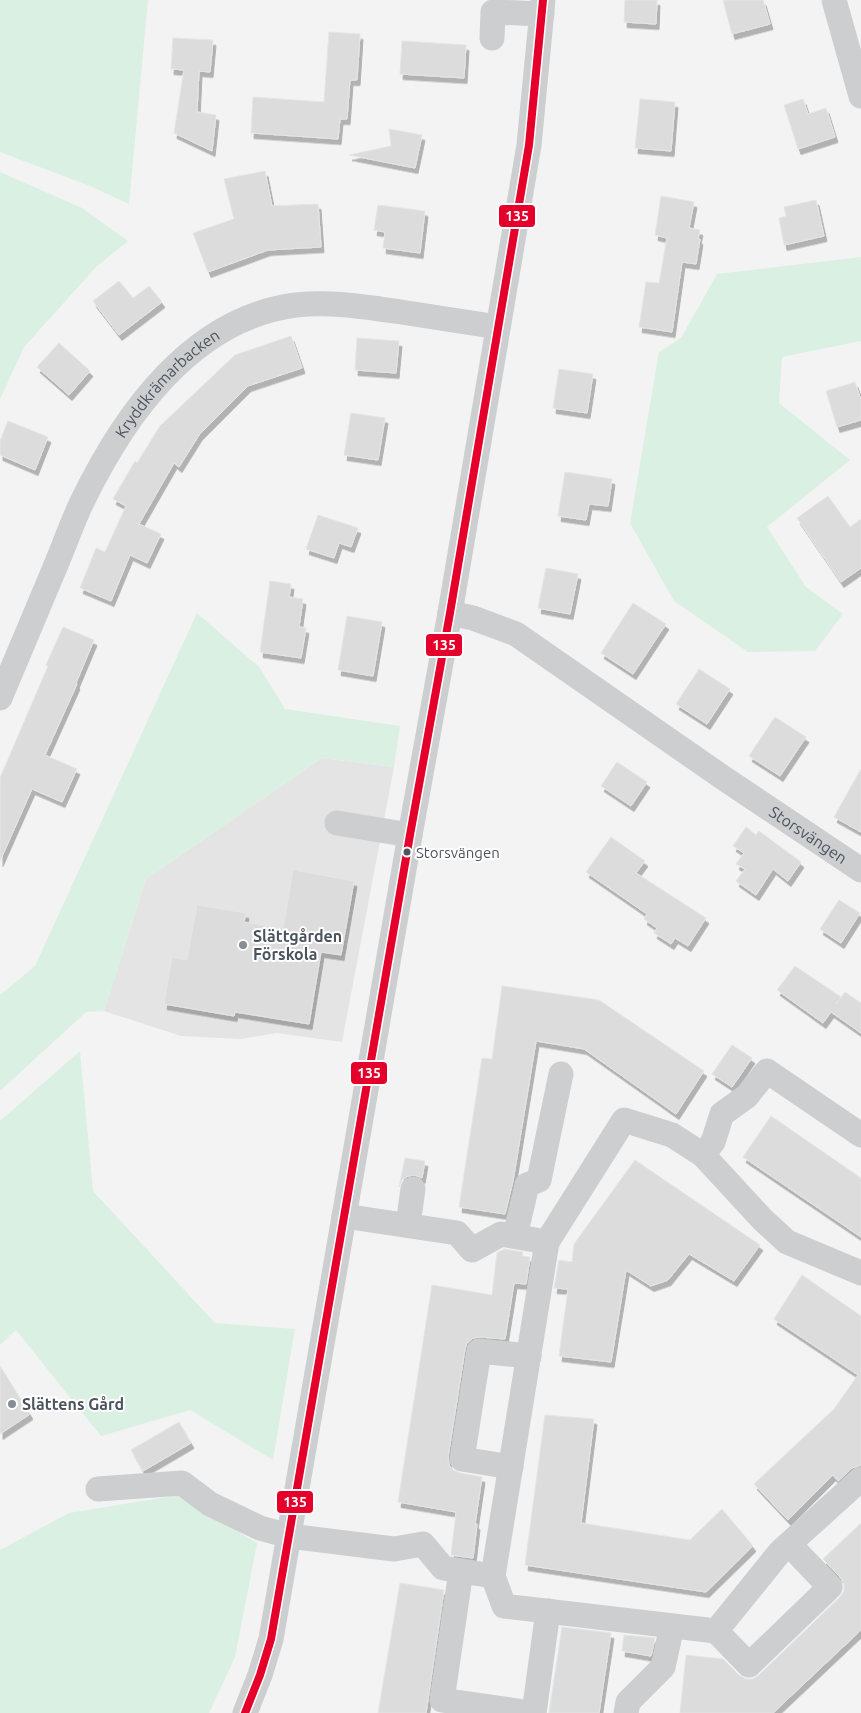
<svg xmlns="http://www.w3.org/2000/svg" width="861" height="1713" viewBox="0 0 861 1713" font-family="Ubuntu,sans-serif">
	<defs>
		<filter id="shadow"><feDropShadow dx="3" dy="5.5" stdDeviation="0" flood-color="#0004"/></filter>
	</defs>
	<rect width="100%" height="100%" fill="#f3f3f3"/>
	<path fill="#e5e4e4" d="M322,758l72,9 -52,275 -65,-9 -37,6 -59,-3 -77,-25 42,-132z"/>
	<path fill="#daf0e3" d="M0,0h148l-19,204 -39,-18 -90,-34z
		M0,172l82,36 46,33 -32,26 -72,80 -24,52z
		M861,257v84l-79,16 -3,46 71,57 -83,67 39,60 37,27 -28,37 -67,1 -74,-51 -44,-78 29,-171 22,-14 36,-64z
		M197,613l63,55 25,41 115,17 -6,41 -72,-9 -176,121 -42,132 -18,1 -86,79v-96l35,-29z
		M80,1051l13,140 122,132 80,6 -22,131 -83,-50 -89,26 -85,-106 -16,15v-224z
		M179,1495l78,48 -22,114 -26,56h-209v-163l69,-37z"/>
	<path fill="#dcdcdd" stroke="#e4e5e5" filter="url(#shadow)" d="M625,0h32l-1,24 -32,-2z
		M723,0h40l7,24 -38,10z
		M329,32l31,2 -3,46h-7l-3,39h-7l-2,20 -87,-6 2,-36 71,5z
		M173,38l40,2 -3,32 -11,-1 -2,41 19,3 -4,36 -38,-18 10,-63 -13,-1z
		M402,41l64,4 -2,33 -64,-4z
		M640,99l35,3 -4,49 -36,-3z
		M803,99l5,15 18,-6 9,29 -37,12 -14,-44z
		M389,129l33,6 -7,33 -66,-13 42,-9z
		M265,171l7,35 46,-2 3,43 -53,3 -60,22 -15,-39 41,-14 -10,-40z
		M661,196l33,6 -5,26 11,2 -2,9h2l-4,25 -14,-2 -10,70 -33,-5 7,-45 13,1 8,-45 -12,-3z
		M816,200l8,36 -40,9 -5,-27 7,-2 -2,-9z
		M378,205l47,6 -5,42 -37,-5 2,-16 -11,-2z
		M119,281l14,17 16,-12 13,16 -43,33 -26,-34z
		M291,336l11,32 -54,18 -49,49 -20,32 -5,-4 -35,61 22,10 -14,29 -17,-8 -19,46 -31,-13 16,-40 9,4 21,-46 -13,-7 22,-38 2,2 23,-37 75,-71z
		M357,338l42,3 -3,32 -41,-3z
		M59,343l31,28 -21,24 -32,-28z
		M559,369l34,5 -6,39 -34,-5z
		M855,382l6,18v20l-24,7 -11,-36z
		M351,413l34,5 -7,42 -34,-5z
		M8,421l40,16 -13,33 -35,-15v-14z
		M565,472l47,7 -4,27 -19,-2 -3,16 -28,-4z
		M828,496l22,31 11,-8v49l-20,14 -44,-64z
		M318,515l40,13 -7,19 -12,-4 -5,15 -28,-9z
		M546,568l32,6 -8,40 -32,-6z
		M270,581l21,3 -2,13 14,2 -4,28 7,1 -5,30 -41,-6z
		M633,603l33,21 -33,50 -32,-21z
		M347,616l35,6 -9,54 -35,-6z
		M63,627l31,13 -18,43 1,1 -32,71 32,14 -15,33 -30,-13 -32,72v-83l48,-112 -2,-1z
		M699,669l31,20 -23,35 -31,-20z
		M775,717l31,20 -26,39 -31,-20z
		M617,762l30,20 -16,24 -30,-20z
		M861,769v63l-27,-15z
		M746,827l10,8 3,-4 42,31 -13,19 -15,-12 -17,26 -20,-14 9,-12 -9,-5 8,-11 -11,-7z
		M611,837l34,24 -9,12 70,45 -18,28 -13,-8 -4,6 -17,-11 3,-5 -13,-9 3,-5 -61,-42z
		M293,870l61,11 -13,74 -20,-3 -12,72 -74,-12 -1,4 -70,-12 8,-47 15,3 10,-55 49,8 -2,9 39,7z
		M839,900l21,13 -19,30 -21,-14z
		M795,966l46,31 -5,7 9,-12 16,11v30l-30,-21 -8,11 -46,-33z
		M502,986l97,14 105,71 -28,43 -92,-65 -48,-8 -23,140 -8,33 -46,-7 23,-149 10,1z
		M732,1045l20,13 -20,29 -20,-13z
		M771,1116l90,62v59l-118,-80z
		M405,1158l20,3 -3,17 -7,-3 -7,1 -6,4 -3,7z
		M635,1160l125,85 -26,36 -45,-27 -21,26 -17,6 -25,-16 -15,92 -52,-6 9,-67 -14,-1 5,-28 13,2 2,-18z
		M504,1249l19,3 -1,4 8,1 -4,27 -12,-1 -9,56 -25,-2 -7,1 -6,5 -2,6 -17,108 1,8 4,5 7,3 22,4 -7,47h2l-4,34 -22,-3 5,-43 -58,-10 34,-217 60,10 5,-42z
		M802,1275l59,41v149l-9,3 -14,13 -5,-6 -45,45 -34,-36 80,-75 24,-34 -84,-56z
		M0,1366l30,48 -30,20z
		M545,1415l49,4 -13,104 109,17 32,-31 31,37 -47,46 -181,-27z
		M179,1422l12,21 -48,28 -12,-21z
		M861,1523v107l-88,83h-93l6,-58 37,4 16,16 7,4h7l6,-4 81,-78 4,-6v-8l-4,-6 -17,-18z
		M400,1583l44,7 -18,123h-48z
		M562,1627l49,6 -12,80h-50z
		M624,1635l31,3 -4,18 -29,-5z"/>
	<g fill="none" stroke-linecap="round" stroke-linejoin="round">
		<g stroke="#cdced0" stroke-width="25">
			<path d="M834,0l27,96"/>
			<path d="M492,38l1,-26 49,2"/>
			<path id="s1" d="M450,613l23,5 43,16 206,143 139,93"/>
			<path id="s2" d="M0,698c18,-42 35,-84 53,-126 10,-23 18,-47 29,-70 42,-87 110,-184 214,-197 35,-4 70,2 105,7 33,5 65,10 97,15"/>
			<path d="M337,823l73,12"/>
			<path d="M703,1155l10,-13 9,-28 25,-18 20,-25 94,64"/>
			<path d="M344,1216l113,17 15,17 29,-16 46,8"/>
			<path d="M408,1225l5,-36"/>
			<path d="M515,1236l12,-51 12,-5 22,-106"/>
			<path d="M861,1273l-74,-31 -24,-22 -60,-65 -31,-20 -48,-15 -77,122 -54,334 11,30 212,25 64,-79 81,-73"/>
			<path d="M511,1467l-49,-8 17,-108 50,5"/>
			<path d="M98,1489l84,-6 28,21 50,24 29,8 105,13 29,-5 20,24 50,8"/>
			<path d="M461,1571l-19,129 89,13"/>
			<path d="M716,1631l33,34 81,-78 -41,-43"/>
			<path d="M245,1713l15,-38 11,-36 139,-804 40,-222 79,-468 14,-145"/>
			<path d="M534,1713l14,-102"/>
			<path d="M626,1713l2,-11 35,-35 9,-41"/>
		</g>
		<defs>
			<path id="bus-1" d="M245,1713l15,-38 11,-36 139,-804 40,-222 79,-468 14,-145"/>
		</defs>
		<use href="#bus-1" stroke="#fff" stroke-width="11"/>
		<use href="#bus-1" stroke="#e4002b" stroke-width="8"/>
	</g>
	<circle fill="#4b545e" stroke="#fff" stroke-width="2" cx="407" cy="852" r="4.5"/>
	<g fill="#868c92" stroke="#fff" stroke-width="2">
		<circle cx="243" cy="945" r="5"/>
		<circle cx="12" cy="1404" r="5"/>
	</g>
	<g text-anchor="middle" stroke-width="4" stroke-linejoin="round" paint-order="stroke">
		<g font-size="15" fill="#4b545e" stroke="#fff" text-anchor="start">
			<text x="416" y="858">Storsvängen</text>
		</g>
		<g font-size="16" fill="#4b545e" stroke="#fff">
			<text dy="6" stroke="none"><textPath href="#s2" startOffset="360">Kryddkrämarbacken</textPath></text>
			<text dy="6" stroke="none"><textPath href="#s1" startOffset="424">Storsvängen</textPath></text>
		</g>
		<g font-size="16" font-weight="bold" fill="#4b545e" stroke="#fff" text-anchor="start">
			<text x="253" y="942">Slättgården<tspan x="253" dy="18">Förskola</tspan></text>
			<text x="22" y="1410">Slättens Gård</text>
		</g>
	</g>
	<g stroke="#fff" stroke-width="2">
		<rect x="498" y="204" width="38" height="24" rx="5" fill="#e4002b"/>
		<rect x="425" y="633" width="38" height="24" rx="5" fill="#e4002b"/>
		<rect x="350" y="1061" width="38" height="24" rx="5" fill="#e4002b"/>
		<rect x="276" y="1490" width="38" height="24" rx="5" fill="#e4002b"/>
	</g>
	<g font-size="14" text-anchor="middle" font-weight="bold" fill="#fff">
		<text x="517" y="221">135</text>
		<text x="444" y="650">135</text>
		<text x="369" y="1078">135</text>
		<text x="295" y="1507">135</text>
	</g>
</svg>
